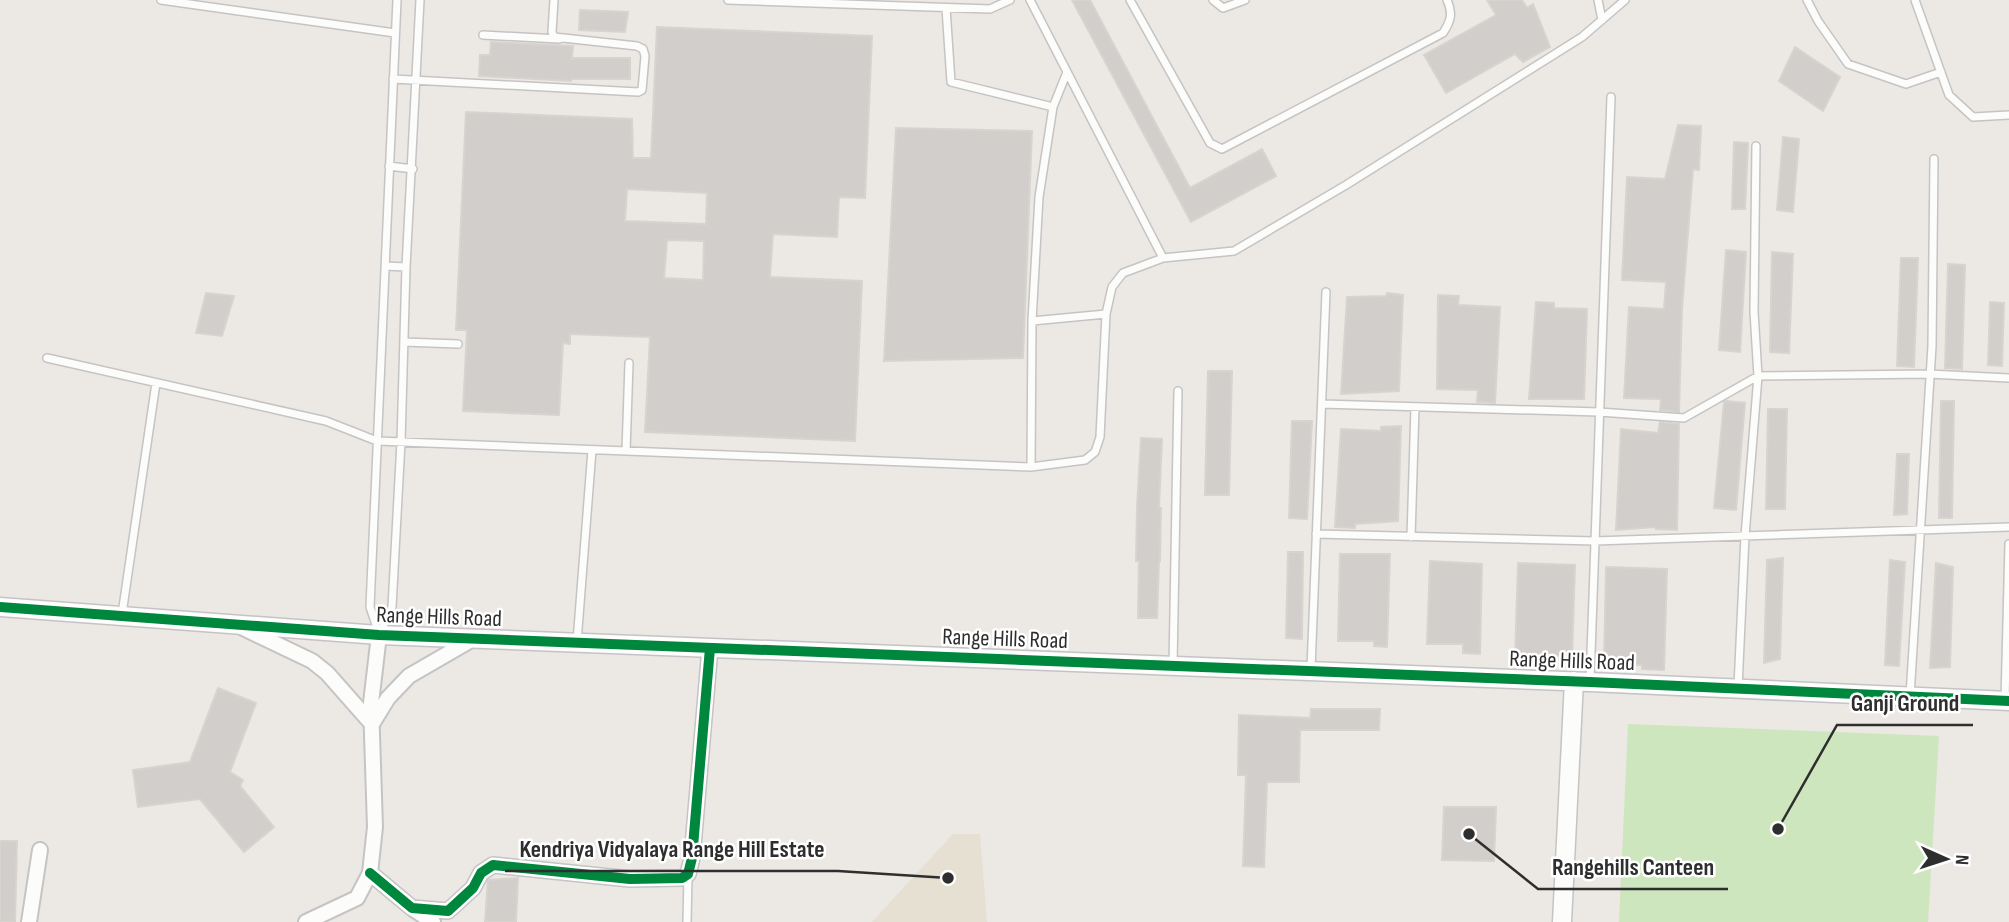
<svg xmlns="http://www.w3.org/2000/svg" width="2009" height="922" viewBox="0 0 2009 922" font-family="'Sofia Sans Condensed',sans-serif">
	<rect width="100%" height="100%" fill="#ece8e4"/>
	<path fill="#e6e0d3" d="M953,834h27l7,88h-115z"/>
	<path fill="#cee6be" d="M1628,724l311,12 -11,186h-309z"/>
	<path fill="#d1cecb" stroke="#d7d4d0" stroke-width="2" fill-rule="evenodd" d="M1072,0h18l100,188 72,-39 14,27 -85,46z
		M1487,0h35l5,8 6,-4 17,43 -27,15 -8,-8 -69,39 -22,-38 72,-40z
		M580,10l48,2 -3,20 -46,-2z
		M657,27l215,9 -7,162 -26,-1 -2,40 -64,-3 -3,43 92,4 -7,160 -210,-9 5,-95 -80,-3v10l-7,-1 -4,72 -96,-4 4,-81h-11l10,-218 166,7 1,39h18zM627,189l80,4 -1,31 -81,-3zM667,240l37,1 -1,39 -39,-2z
		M491,42l82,4 -1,12h58v21h-59v2l-92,-5 1,-21h10z
		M1795,47l45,30 -17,34 -44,-30z
		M1678,125l23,1 -2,44 -6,-1 -11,140 -3,103 -19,-2 1,-11 -37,-1 5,-91 35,2 2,-27 -44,-2 5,-103 38,2z
		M896,128l136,3 -9,227 -139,3z
		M1783,137l16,2 -6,73 -16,-2z
		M1734,142l14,1 -3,66h-13z
		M1726,250l20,2 -6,100 -21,-2z
		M1772,252l21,2 -4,99 -19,-1z
		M1901,258h17l-4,109 -17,-1z
		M1948,264l17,1 -3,104 -17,-1z
		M206,293l28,3 -12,40 -26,-3z
		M1387,293l16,2 -4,96 -58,3 6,-97 39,-1z
		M1438,295l21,1 -1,9 42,2 -5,96 -18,-1 1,-12 -41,-1z
		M1536,302l18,1v5l33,1 -3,90h-55z
		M1990,302l14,1 -2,63 -14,-1z
		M1208,371h24l-3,124h-24z
		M1726,401l19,2 -9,107 -22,-2 10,-106z
		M1941,401h13l-2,117h-13z
		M1768,409h19l-2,100h-19z
		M1292,421h20l-5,98 -18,-1z
		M1660,422l19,2 -2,106 -21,-1v-2l-40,3 5,-101 37,4z
		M1401,426l-3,95 -43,3v4l-20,-1 6,-98 40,2v-4z
		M1141,438l21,1 -3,69h2l-1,53h-1l-2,57h-19l1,-57h-3l1,-53z
		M1897,454h12l-2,60 -13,1z
		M1288,552h15l-1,87 -16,-1z
		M1340,554h50l-3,93 -13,-1v-5h-36z
		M1783,558l-3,101 -16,4 3,-103z
		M1890,560l15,2 -6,104 -14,-1z
		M1430,561l52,3 -2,90 -17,-1v-9h-36z
		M1518,563l57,2 -3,91 -35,-1v3l-22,-1z
		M1936,563l17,4 -3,100 -20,1z
		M1606,567l61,2 -3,101 -22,-1v-4l-38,-1z
		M218,688l38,15 -26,69 13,8 -3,6 34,41 -30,25 -44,-53 -62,8 -5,-37 57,-8z
		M1311,709h69l-1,21h-79l-1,52h-32l-3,85 -21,-1 3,-91h-8l1,-60 71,3z
		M1444,807h52l-2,54 -52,-1z
		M0,841h17l-2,81h-15z
		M518,878l-2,44h-31l3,-42z"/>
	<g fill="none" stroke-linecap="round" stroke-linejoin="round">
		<defs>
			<path id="service" d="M161,0l234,33
				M728,0l262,9 20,-9
				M1030,0l133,258 71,-7 112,-66 236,-148 43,-37
				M1130,0l80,143 12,6 221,-116c8,-12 10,-20 4,-33
				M1213,0l10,8 22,-8
				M1598,0l4,20
				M1807,0l11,21 30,43 58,20 35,-12
				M1915,0l34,95 24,22 36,-2
				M946,8l5,74 102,25
				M483,35l76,4
				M1067,72l-14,35 -14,90 -7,124 -1,146 54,-7 10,-8 5,-15 6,-123 6,-27 11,-14 40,-15
				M393,79l245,13 4,-2 3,-34 -2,-7 -6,-3 -83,-9 -2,-5 2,-32
				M389,166l24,3
				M385,266l21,1
				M1032,321l74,-7
				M404,342l54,2
				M47,358l279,63 51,20 654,26
				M1322,404l277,8 85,6 74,-42 171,-2 80,4
				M626,451l3,-88
				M1316,534l279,7 414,-14
				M1411,537l4,-130
				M122,614l34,-231
				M379,634l-9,-27 27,-607
				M379,635l13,-28 9,-165 5,-175 14,-267
				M577,642l15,-192
				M1173,666l5,-275
				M1311,669l15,-377
				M1590,681l21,-584
				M1738,687l7,-151 13,-160 -4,-64 2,-166
				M1910,696l22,-350 2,-187
				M2005,700l4,-156
				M687,922l1,-47"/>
			<path id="minor" d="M241,627l71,34 15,12 45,51 16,-26 21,-22 64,-37
				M370,873l42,35 36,3 25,-23 8,-15 12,-8 137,14 52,-1 6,-4 4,-16 18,-210
				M413,909l20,13
				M29,922l11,-72
				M306,922l51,-24 13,-25 5,-46 -4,-124 8,-68"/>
			<path id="tertiary" d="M0,607l379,28 1211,47 419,19
				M1562,922l12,-241"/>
		</defs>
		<use href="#service" stroke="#c5c4c5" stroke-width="10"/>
		<use href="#minor" stroke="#c5c4c5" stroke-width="18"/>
		<use href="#tertiary" stroke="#c5c4c5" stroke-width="21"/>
		<use href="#service" stroke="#fcfcfb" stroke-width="7"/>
		<use href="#minor" stroke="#fcfcfb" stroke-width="14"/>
		<use href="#tertiary" stroke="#fcfcfb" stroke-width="18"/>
		<defs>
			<path id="cycleway" d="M0,607l379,28 1211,47 419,19
				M370,873l42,35 36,3 25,-23 8,-15 12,-8 137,14 52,-1 6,-4 4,-16 18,-210"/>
		</defs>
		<use href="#cycleway" stroke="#fff" stroke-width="15"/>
		<use href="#cycleway" stroke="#00873e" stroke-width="10"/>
	</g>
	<g text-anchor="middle" stroke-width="5" stroke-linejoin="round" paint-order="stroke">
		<g font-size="23" fill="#2e2e2e" stroke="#fff">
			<text transform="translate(439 616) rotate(2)" y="8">Range Hills Road</text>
			<text transform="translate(1005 638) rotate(2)" y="8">Range Hills Road</text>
			<text transform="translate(1572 660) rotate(2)" y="8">Range Hills Road</text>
		</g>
	</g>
	<path fill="none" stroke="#2e2e2e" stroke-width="2.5" d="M1778 829L1837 725H1973M948 878L838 871H505M1469 834L1538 889H1728"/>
	<g fill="#2e2e2e" stroke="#fff" stroke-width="2.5">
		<circle cx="1778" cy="829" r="7"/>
		<circle cx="948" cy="878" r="7"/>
		<circle cx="1469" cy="834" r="7"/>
	</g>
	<g font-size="24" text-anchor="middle" font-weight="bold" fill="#2e2e2e" stroke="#fff" stroke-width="5" stroke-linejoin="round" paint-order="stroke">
		<text x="1905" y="711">Ganji Ground</text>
		<text x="672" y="857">Kendriya Vidyalaya Range Hill Estate</text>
		<text x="1633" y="875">Rangehills Canteen</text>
	</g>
	<g transform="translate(1946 859) rotate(93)" stroke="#ffffff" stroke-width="5" paint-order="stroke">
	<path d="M0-5L12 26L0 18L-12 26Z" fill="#2e2e2e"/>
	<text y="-10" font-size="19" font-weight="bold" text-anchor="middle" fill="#2e2e2e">N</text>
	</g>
</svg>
